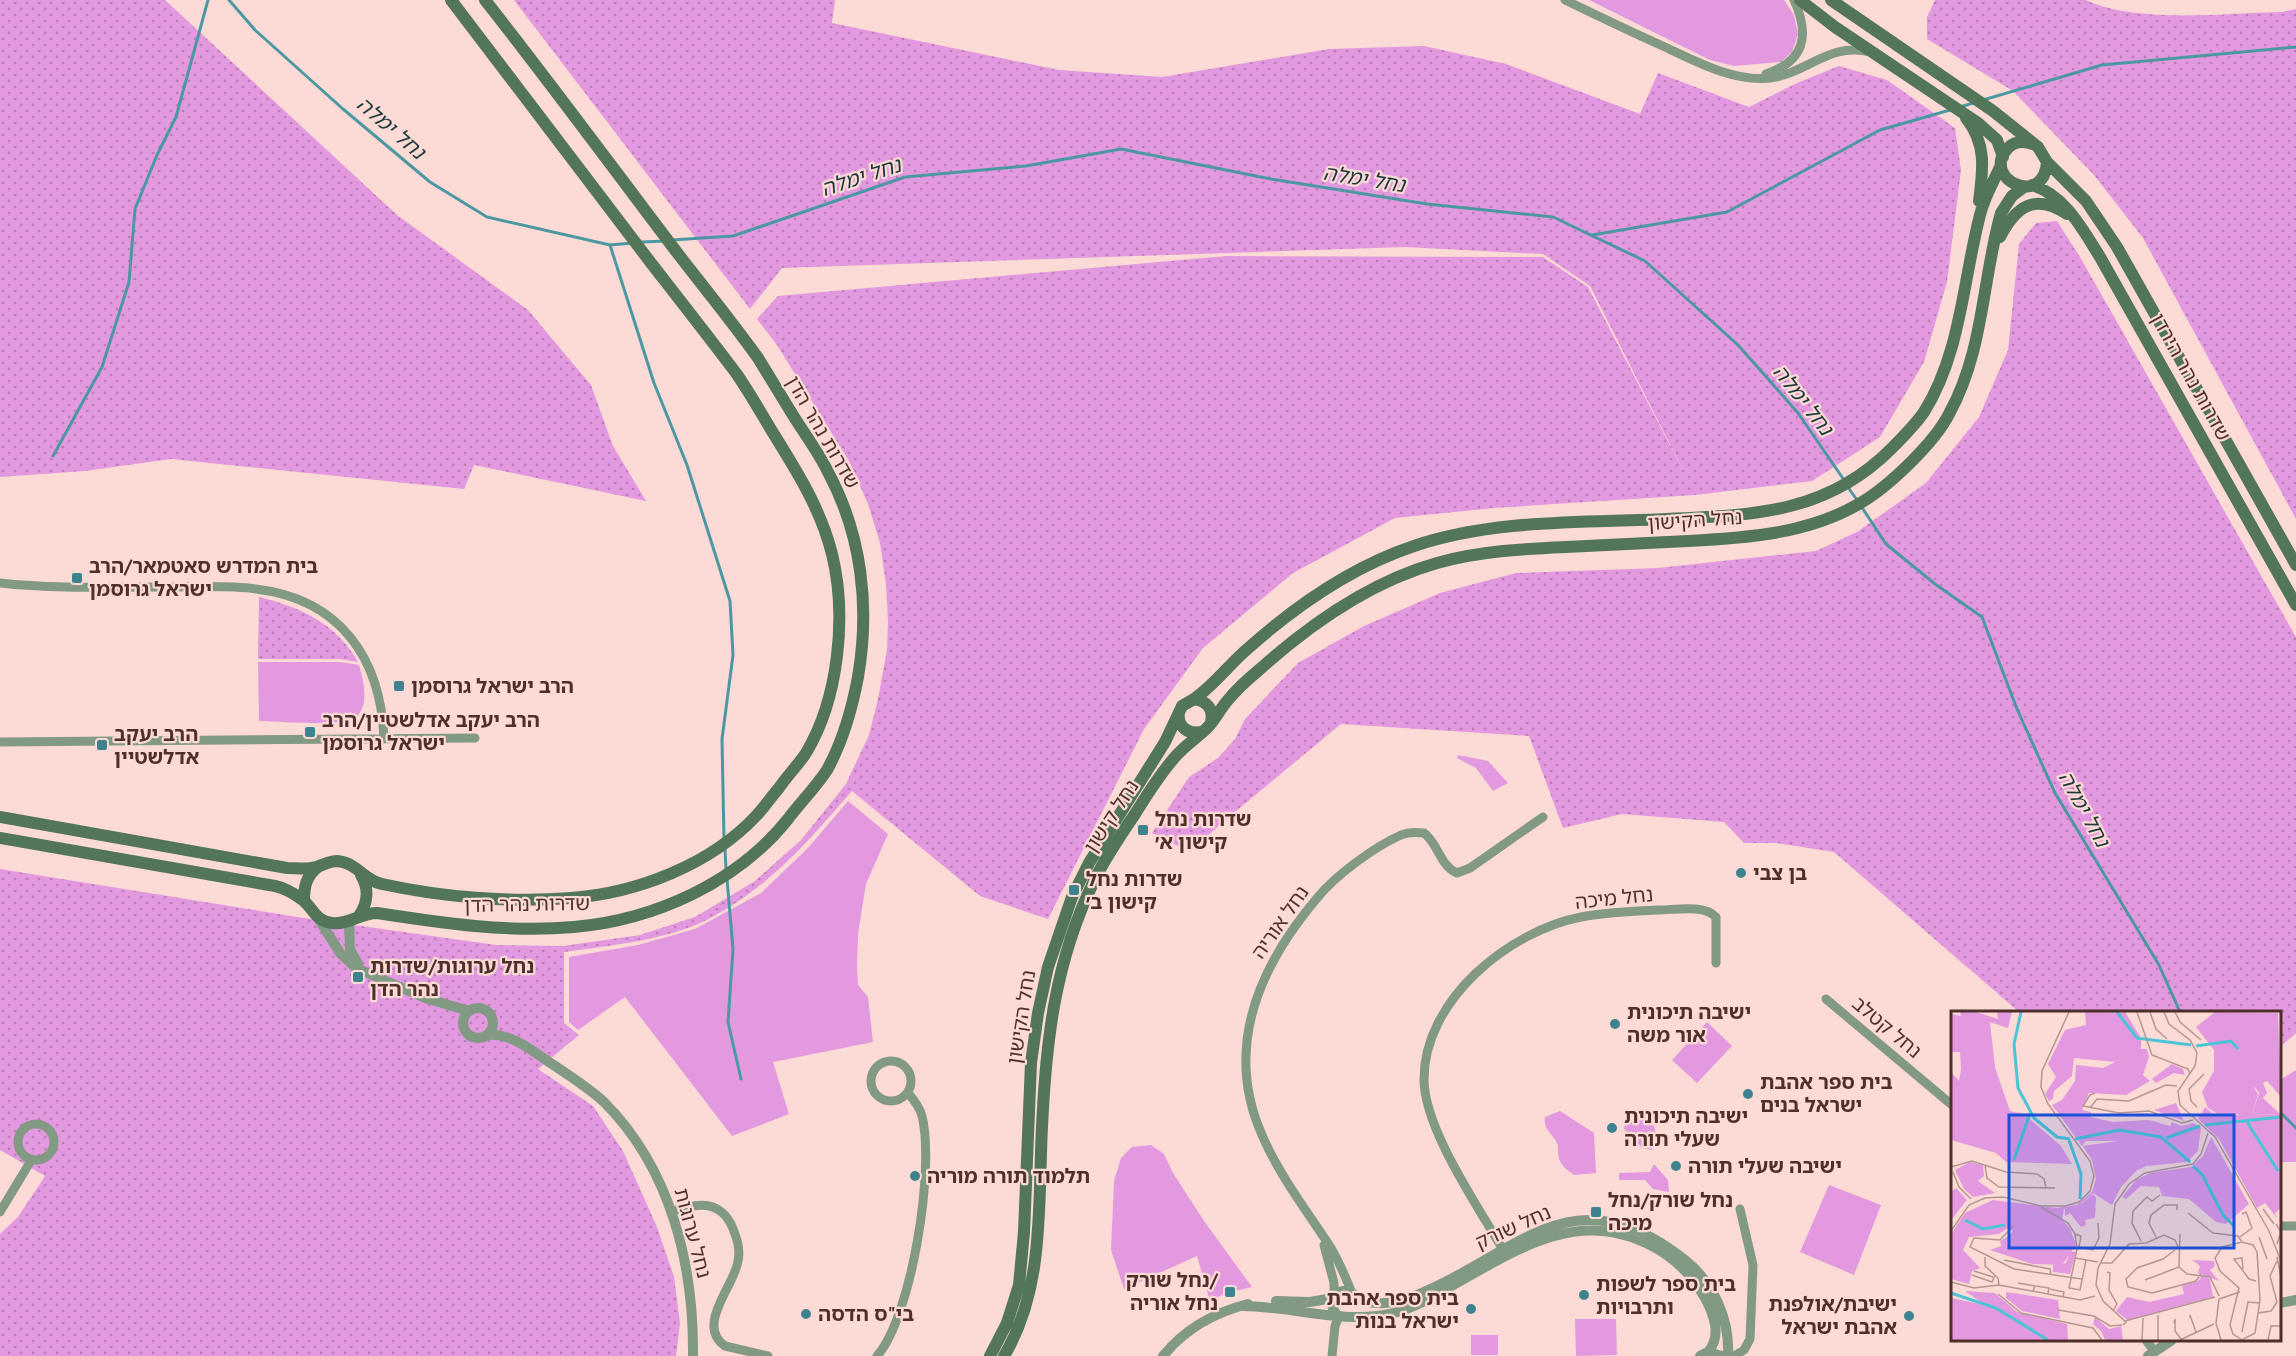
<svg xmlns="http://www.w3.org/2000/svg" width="2296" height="1356" viewBox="0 0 2296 1356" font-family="'PT Sans','Noto Sans Hebrew',sans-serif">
	<defs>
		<pattern id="grass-dots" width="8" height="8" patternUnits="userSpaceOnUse" patternTransform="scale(1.5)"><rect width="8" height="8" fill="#e399e0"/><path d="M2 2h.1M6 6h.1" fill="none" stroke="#ba7db6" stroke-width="1.8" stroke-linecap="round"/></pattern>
	</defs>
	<rect width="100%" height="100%" fill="#fcdbd6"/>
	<path fill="url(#grass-dots)" d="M0,0h165l232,215 131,95 63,75 22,61 33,55 -172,-36 -10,24 -293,-30 -86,12 -85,6z
		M514,0h321l-3,23 227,47 103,7 167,-28 95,-3 82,18 134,50 18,-41 91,34 48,-24 42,-17 48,14 68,48 6,42 -14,112 -23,80 -44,75 -68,44 -117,14 -201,13 -99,10 -102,55 -90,75 -59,81 -96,190 -68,-23 -128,-105c-45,52 -90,104 -154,133 -40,17 -91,22 -134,28v71l15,12 -41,34 55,37 30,45 34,76 17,50 6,46 -4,33h-676v-122l18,-17 27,-41 -45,-26v-281l297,48 199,28 67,1 77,-11 55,-18 60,-36 46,-41 45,-56 23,-49 9,-36 9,-49 1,-29 -2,-37 -6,-41 -12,-39 -19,-43 -72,-116 -20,-26 21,-23 448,-40 317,1 45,30 100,193 -98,-194 -47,-32 -138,-7 -623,21 -32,41z
		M1935,0h151c50,24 140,13 196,12l14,-3v510l-153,-281 -49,-63 -81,-84 -86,-52v-22z
		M2057,221l23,36 216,380v396l-16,14v-35h-261l-185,-160 -58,-9h-32l-20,-21 -102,-8 -59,14 -34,-92 -188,-12 -117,97 -34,31 -38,-19 37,-56 29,-19 17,-19 10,-20 53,-56 66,-37 76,-33 76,-20 142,-5 158,-17 41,-19 69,-49 53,-66 29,-67 11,-106 17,-21z
		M259,597c41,10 78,27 99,65l-18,-3h-82z"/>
	<path fill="#e399e0" d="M1589,0h195l10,15 4,19 -6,18 -11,10 -47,4 -24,-6z
		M258,662h82l19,3c4,14 10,36 0,49 -11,15 -81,7 -100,7z
		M1458,755l30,6 20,22 -15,8 -17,-23 -19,-10z
		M848,801l40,33 -22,50 -8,50 -1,33 1,18 10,12 5,45 -100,20 16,52 -57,22 -107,-139 -47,33 -9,-8v-65l69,-12 57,-16 66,-36 47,-45z
		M1707,1022l25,24 -35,37 -25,-23z
		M2296,1070v92h-16v-82z
		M1560,1111l34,22 2,40 -22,2c-9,-6 -15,-11 -16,-22 0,-2 0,-9 -1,-10 -5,-10 -14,-13 -12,-26z
		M1647,1114c9,14 12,21 5,36l-10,-2 -18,-19 2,-10z
		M1151,1145l13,9 9,19 31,48 48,66 -28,7 -14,7 -13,-45 -73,33 -13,-39 3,-69 7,-23 11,-11z
		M1654,1164l14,16 1,12 -16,-3 -8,-9h-26v-7l31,-1z
		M1829,1185l52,20 -27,70 -54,-23z
		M1575,1319h41l1,36 -41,1z
		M1471,1335h27v20h-27z"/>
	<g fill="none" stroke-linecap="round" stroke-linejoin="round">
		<path stroke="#4c98a2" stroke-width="3" d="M229,0l26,30 88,79 87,73 57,35 123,28 22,-2
			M1983,100l119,-35 194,-18
			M1960,107l13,-4
			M1592,235l135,-23 153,-82 70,-20
			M672,240l61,-4 172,-59 121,-11 95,-17 150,30 156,25 126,13 92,44 93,84 60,68 46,67
			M642,242l23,-1
			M610,245l44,138 33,82 43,136 3,54 -11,84 2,100
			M53,456l49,-89 27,-85 6,-73 22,-54 19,-38 32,-117
			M1847,486l10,14
			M1861,506l25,38 49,40 47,33 35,92 38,84 104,172 21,47
			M725,849l1,20
			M727,879l6,70 -5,73 13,57
			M2280,1112l16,16"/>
		<path stroke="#829a84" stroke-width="9" d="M1565,0c33,16 66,32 100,47 32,15 69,35 105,31 38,-5 59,-36 100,-26
			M1766,74c39,-13 44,-39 28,-74
			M0,583c54,6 109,4 164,4 30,0 62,-2 92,2 84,10 125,69 128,150
			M0,742l475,-4
			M1826,999l126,106
			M871 1081a20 20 0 1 1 40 0a20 20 0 1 1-40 0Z
			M18 1142a18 18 0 1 1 36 0a18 18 0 1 1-36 0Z
			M0,1212l32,-53
			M671,1212c29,-11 53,-12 64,22 3,8 5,18 3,27 -3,24 -43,64 -13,85l43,10
			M2280,1226h16
			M1324,1245l10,38v13
			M1506,1255c-26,-46 -82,-125 -82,-176 0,-79 85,-148 157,-162 26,-5 52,-6 78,-7 16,0 45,-6 57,7v46
			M1352,1293c-6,-15 -13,-31 -21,-45 -24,-37 -52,-73 -69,-113 -39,-88 -2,-170 56,-238 18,-22 56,-50 83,-62 7,-3 15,-3 23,-2 14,10 16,33 33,40l13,-5 73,-51
			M2146,1340l8,11
			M877,1356c35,-40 58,-188 45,-240 -2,-8 -8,-16 -14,-23
			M1332,1356l3,-30 4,-10
			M1734,1356l10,-6 6,-11 3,-74 -13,-56"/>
		<path stroke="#829a84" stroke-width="10" d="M318,918l22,35 16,15 69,30 44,13
			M349,920l1,29 8,15
			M463 1023a15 15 0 1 1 30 0a15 15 0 1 1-30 0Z
			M487,1035c23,-3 47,17 65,29 18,12 37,24 52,38 67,67 90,163 89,254
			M1276,1301l34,1 23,-4
			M2280,1303l16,-3
			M1242,1306c49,0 99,18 148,8 22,-5 39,-15 58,-26 62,-34 125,-80 198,-45 26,12 45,30 59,55 9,17 17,38 3,54
			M1337,1315c-7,-8 -8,-22 6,-24 8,-1 13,6 20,9 15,6 35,2 49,-3 105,-41 158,-128 273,-37 29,23 45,60 43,96
			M1163,1356c22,-27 53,-44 85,-52
			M1700,1356l8,-4 14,4
			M2148,1356l24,-16"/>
		<path stroke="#527657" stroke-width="12" d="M1800,0l35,27 143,96 19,17 6,17
			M1831,0l162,111 45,36 9,15c-3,47 -66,17 -40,-13 7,-8 17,-8 26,-5
			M1966,118c21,26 17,52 13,83
			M2047,162l39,39 31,46 179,318
			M2032,185c33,10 51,45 68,72l196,348
			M2000,237c16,-31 35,-44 67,-23
			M1194,699c19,-13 34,-33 51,-48 49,-44 106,-84 169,-105 80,-27 169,-23 252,-27 87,-4 161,-5 226,-71 11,-11 23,-23 32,-36 37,-59 39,-132 56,-197 4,-18 14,-34 21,-50
			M1179,712c-2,14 8,23 23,20
			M0,817l287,51c10,0 20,2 29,-1 8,-2 13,-6 21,-6 19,1 28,20 45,23 60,13 128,19 189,14 66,-5 139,-33 185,-82 8,-8 15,-19 23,-28 8,-12 19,-23 27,-35 33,-55 41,-138 26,-199 -11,-44 -34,-81 -57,-118 -13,-21 -25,-43 -39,-63 -28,-37 -57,-74 -85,-110 -67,-88 -133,-176 -200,-263
			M0,838l275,48c10,2 20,8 29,15 10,9 12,20 28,22 16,2 29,-10 45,-10 65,10 131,20 197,14 80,-7 163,-44 214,-108 12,-16 28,-32 39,-49 16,-29 25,-61 31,-93 12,-70 4,-142 -30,-205 -10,-21 -25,-40 -37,-60 -11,-18 -22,-36 -33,-54 -27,-38 -57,-74 -86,-112 -62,-82 -123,-165 -187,-246
			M304,901c0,-15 2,-25 15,-35
			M359,916c9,-13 10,-28 2,-41
			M990,1356l17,-33 12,-38 5,-53 7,-169 7,-50 10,-46 24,-70 17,-34 76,-121 17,-36 12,-7c13,2 20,10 17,23
			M1004,1356c41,-68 34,-153 38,-229 4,-87 13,-166 52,-246 11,-23 26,-45 41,-67 12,-19 24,-39 40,-57 9,-11 22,-19 32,-29 8,-8 13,-19 21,-28 9,-11 20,-21 31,-30 51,-46 111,-88 178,-107 42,-12 86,-14 129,-16 41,-2 82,-4 122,-6 58,-3 118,-7 169,-36 20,-11 38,-27 54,-43 15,-15 29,-30 38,-48 35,-63 33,-134 52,-201l11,-17 12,-9"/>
	</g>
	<g fill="#3c838d" stroke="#fcdbd6" stroke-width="2">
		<rect x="71" y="572" width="12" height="12" rx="3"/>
		<rect x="393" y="680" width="12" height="12" rx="3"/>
		<rect x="304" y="726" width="12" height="12" rx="3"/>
		<rect x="96" y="739" width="12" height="12" rx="3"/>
		<rect x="1137" y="824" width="12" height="12" rx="3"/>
		<circle cx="1741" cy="873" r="6"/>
		<rect x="1068" y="884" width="12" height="12" rx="3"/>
		<rect x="352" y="971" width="12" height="12" rx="3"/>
		<circle cx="1615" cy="1024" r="6"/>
		<circle cx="1748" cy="1094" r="6"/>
		<circle cx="1612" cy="1128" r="6"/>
		<circle cx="1676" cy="1166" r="6"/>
		<circle cx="915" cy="1176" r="6"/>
		<rect x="1590" y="1206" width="12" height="12" rx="3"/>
		<rect x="1224" y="1286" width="12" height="12" rx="3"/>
		<circle cx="1584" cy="1295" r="6"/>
		<circle cx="1471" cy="1309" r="6"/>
		<circle cx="806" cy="1314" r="6"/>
		<circle cx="1909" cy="1316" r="6"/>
	</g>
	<g text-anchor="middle" stroke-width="4.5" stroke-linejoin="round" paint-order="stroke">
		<g font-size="20" fill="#4e2f2b" stroke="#fcdbd6">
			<text transform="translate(2191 377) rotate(61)" y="7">שדרות נהר הירדן</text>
			<text transform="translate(823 432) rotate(60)" y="7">שדרות נהר הדן</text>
			<text transform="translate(1695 520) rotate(-4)" y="7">נחל הקישון</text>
			<text transform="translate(1111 816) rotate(-57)" y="7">נחל קישון</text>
			<text transform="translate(1614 898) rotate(-6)" y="7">נחל מיכה</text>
			<text transform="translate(527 904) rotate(-1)" y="7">שדרות נהר הדן</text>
			<text transform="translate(1280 922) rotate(-55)" y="7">נחל אוריה</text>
			<text transform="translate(1021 1017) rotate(-81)" y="7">נחל הקישון</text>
			<text transform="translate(1887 1027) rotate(40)" y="7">נחל קטלב</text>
			<text transform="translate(1513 1227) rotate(-24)" y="7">נחל שורק</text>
			<text transform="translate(693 1233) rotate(75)" y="7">נחל ערוגות</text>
		</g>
		<g font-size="20" font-weight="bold" fill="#4e2f2b" stroke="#fcdbd6" text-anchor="start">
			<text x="89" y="573">בית המדרש סאטמאר/הרב<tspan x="89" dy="23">ישראל גרוסמן</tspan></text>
			<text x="411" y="693">הרב ישראל גרוסמן</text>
			<text x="322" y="727">הרב יעקב אדלשטיין/הרב<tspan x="322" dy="23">ישראל גרוסמן</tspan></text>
			<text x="114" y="741">הרב יעקב<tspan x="114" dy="23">אדלשטיין</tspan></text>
			<text x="1155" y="826">שדרות נחל<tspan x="1155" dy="23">קישון א׳</tspan></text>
			<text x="1753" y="880">בן צבי</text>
			<text x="1086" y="886">שדרות נחל<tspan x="1086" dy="23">קישון ב׳</tspan></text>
			<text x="370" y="973">נחל ערוגות/שדרות<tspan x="370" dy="23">נהר הדן</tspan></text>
			<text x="1627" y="1019">ישיבה תיכונית<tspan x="1627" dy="23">אור משה</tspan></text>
			<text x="1760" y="1089">בית ספר אהבת<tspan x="1760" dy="23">ישראל בנים</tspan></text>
			<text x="1624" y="1123">ישיבה תיכונית<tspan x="1624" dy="23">שעלי תורה</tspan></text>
			<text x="1688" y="1173">ישיבה שעלי תורה</text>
			<text x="927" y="1183">תלמוד תורה מוריה</text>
			<text x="1608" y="1207">נחל שורק/נחל<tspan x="1608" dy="23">מיכה</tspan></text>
			<text x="1218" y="1287" text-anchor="end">נחל שורק/<tspan x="1218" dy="23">נחל אוריה</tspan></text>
			<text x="1596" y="1291">בית ספר לשפות<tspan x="1596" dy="23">ותרבויות</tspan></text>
			<text x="1459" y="1305" text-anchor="end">בית ספר אהבת<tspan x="1459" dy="23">ישראל בנות</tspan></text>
			<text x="1897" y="1311" text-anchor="end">ישיבת/אולפנת<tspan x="1897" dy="23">אהבת ישראל</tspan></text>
			<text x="818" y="1321">בי"ס הדסה</text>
		</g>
		<g font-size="21" font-style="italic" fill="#1e393d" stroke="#fcdbd6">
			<text transform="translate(391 128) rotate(41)" y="7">נחל ימלה</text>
			<text transform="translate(861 177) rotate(-18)" y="7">נחל ימלה</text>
			<text transform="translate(1364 179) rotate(9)" y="7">נחל ימלה</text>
			<text transform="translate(1803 400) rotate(52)" y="7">נחל ימלה</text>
			<text transform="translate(2084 809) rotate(61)" y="7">נחל ימלה</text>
		</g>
	</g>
	<g transform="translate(1951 1011)">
		<rect width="330" height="330" fill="#fcdbd6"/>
		<path d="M9,1h16l22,7 -1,-7h15l-4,16 -18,-6 5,45 15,44 14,3 37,32 11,18 -66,-2 -10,-9 -45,-13v-68l8,9 2,-12 -1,-17h-9v-38l10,2zM134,1h40l16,26v11h6l2,8 -6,18 7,6 -24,14 -37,-2 -7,17 9,2v5l22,5 36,-2 21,6 2,-4 9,4 13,-3 7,5 -3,23 -11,11 -41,4 -10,5 -15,16 -9,18 -19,-12 -10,9 -6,4 -13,3 -2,11 8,8 6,17 -14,20 -30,-1 -42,-14 11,-4 -1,-5 10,-6 3,-4 -5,-3 -9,6 -30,3 -6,13 17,18 -8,3 -3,13 -18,-5v-45l14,-21 28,-13 64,8 20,-3 15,-13 4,-13 -4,-19 -9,-14 35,-5h-32l-4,5 -30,-41 10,-5 13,-19 1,-16 27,3 12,-6 -41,-4 -2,18 -18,15 -1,8 -4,2 -4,-7 11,-17 -8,-13 17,-34 21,-5zM303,77l4,6 -6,20 29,1v93l-6,5 2,5 -12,-15 -8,5 -38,-69 -21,-20 7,-12 10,9 23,-1zM260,126l38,67 -23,20 -10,-2 -27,-23 -27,-3 -3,-9 -18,-1 -15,13 -4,-2 14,-17 14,-7 41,-6 12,-11zM19,151l13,3 1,11 -6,5 17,12 -22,4 -9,-8 -9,-19zM5,177l11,12 -16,20v-28zM14,280l30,2 22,19 50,12 1,16h-117v-42l34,7zM55,281l52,8 2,19 -38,-8 -16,-13zM144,306l14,12 12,-3 2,14h-18l-4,-9 -8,-7z" fill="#e399e0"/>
		<path d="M264,1l63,1 3,84 -14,-16 -4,2 4,10 -4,5 18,17 -29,-1 7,-21 -4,-6 -16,27 -20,1 -11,-7 -6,-16 12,-21v-21l-18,-23z" fill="#e399e0"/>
		<path d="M221,53l11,5 2,6 -11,-2 -18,10 -4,-4zM225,92l8,18 -30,-11 13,-4zM141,183l4,3 -1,21 -10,2 1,5 -5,2 -11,-14 -5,3v-7l18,-6zM119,240l6,1 -6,22 -17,-2v-7l13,-2zM241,249l22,1 1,5 -5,4 9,11 -21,-8 2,-7zM250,264l9,4 3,18 -86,23 -11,-9 11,-14 22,5 35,-8 -2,-8 18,-6z" fill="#e399e0"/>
		<path fill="none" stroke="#4bc5d5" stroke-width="3" d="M70,1l-7,32 4,44 16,30 23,19 13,2M166,1l20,26 54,7M245,35l35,-5 7,8M296,111l31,49M254,114l76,-8M215,127l34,-12M124,128l44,-9 42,7 29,25M118,129l12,34 -1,25M63,149l16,-47M242,155l10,10 20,39 11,11M14,209l18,9 22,-4M0,282l45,15 52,32"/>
		<path fill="none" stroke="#b69692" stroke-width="1.5" d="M186,1l15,43 36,14 2,5M199,1l6,17 11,10M213,1l5,12 21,16 7,13 -2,13 -17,25 2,14 35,32 54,94 12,30M224,1l5,10 21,18M238,78l15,-15M238,78l2,12 6,6M144,82l-5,2 -7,11 36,7 30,-2 33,12 11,-3M139,97l7,-9 32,2 37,-16 11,1M34,154l2,13 12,9 56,1M0,156l21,-6 34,11 31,2 7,5 2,9M2,161l6,15 12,12M90,196l27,16 7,11 2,15 -8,39 11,2 6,-30M312,198l11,15M237,202l25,20 25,3 4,6M325,213l5,8 -4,12M62,215l-13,14 -26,-2 -4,9 44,22 68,10M0,220l18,-26 16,-7 18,-1 38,9h24l14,-4 11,-11 4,-15 -4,-15 -42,-57 -7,-17 1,-16 27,-59M124,223l6,2 -2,11 14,3 6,-12 -1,-15M229,223l-1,33 8,7 23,3 9,19M289,226l12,-9 -6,-16 -4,2M308,226l8,22M206,228l-8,-16 2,-8 13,-10h13v5M190,230l-9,-18 1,-12 14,-14 5,4 8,-6M291,231l11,3 4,7 3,48 -5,33 -13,7 -9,-6 -3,-9 9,-37 -19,-17 -5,-13 7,-11zM224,239l-12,9 -26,9 -11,11 2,8 24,6 44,-12 5,-7M34,246v9l13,12 1,7M326,246l4,20M124,247l23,4M53,249l46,9 1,6M150,252h11l17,-19 17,-1 18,-8 11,5 4,9M292,258l-1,-11 -8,1 15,20 7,2M23,260l19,6M156,261l3,1 -1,17 8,14 -4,7M21,264l20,7 3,-7M194,269l34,-13M0,271l23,6 25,-3 81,15 15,-4M67,272l17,3 -2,5M85,275l13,2 -1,5M99,278l14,3 -1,5M47,283l23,19 72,15 9,12M268,288l-3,24 5,17M268,288l21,-7M107,299l36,6 16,10 12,-1M307,302l13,-2 6,-9 -7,-26 7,-15M239,307v-3l6,17M174,310l90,-24M223,312l1,-4v12l6,8M172,314l3,-3 -23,-21 -7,-16 2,-17 12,-24 5,-40 14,-20 16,-11 48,-9 8,-10 7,-21M291,321l6,-30 12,1M191,329l1,-22M207,329v-25M229,329l34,-16M317,329l3,-14h9"/>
		<path fill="#1d4ed8" fill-opacity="0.15" stroke="#1d4ed8" stroke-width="3" d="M58,104h225v133h-225z"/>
		<rect width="330" height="330" fill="none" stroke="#4e2f2b" stroke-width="3"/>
	</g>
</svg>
